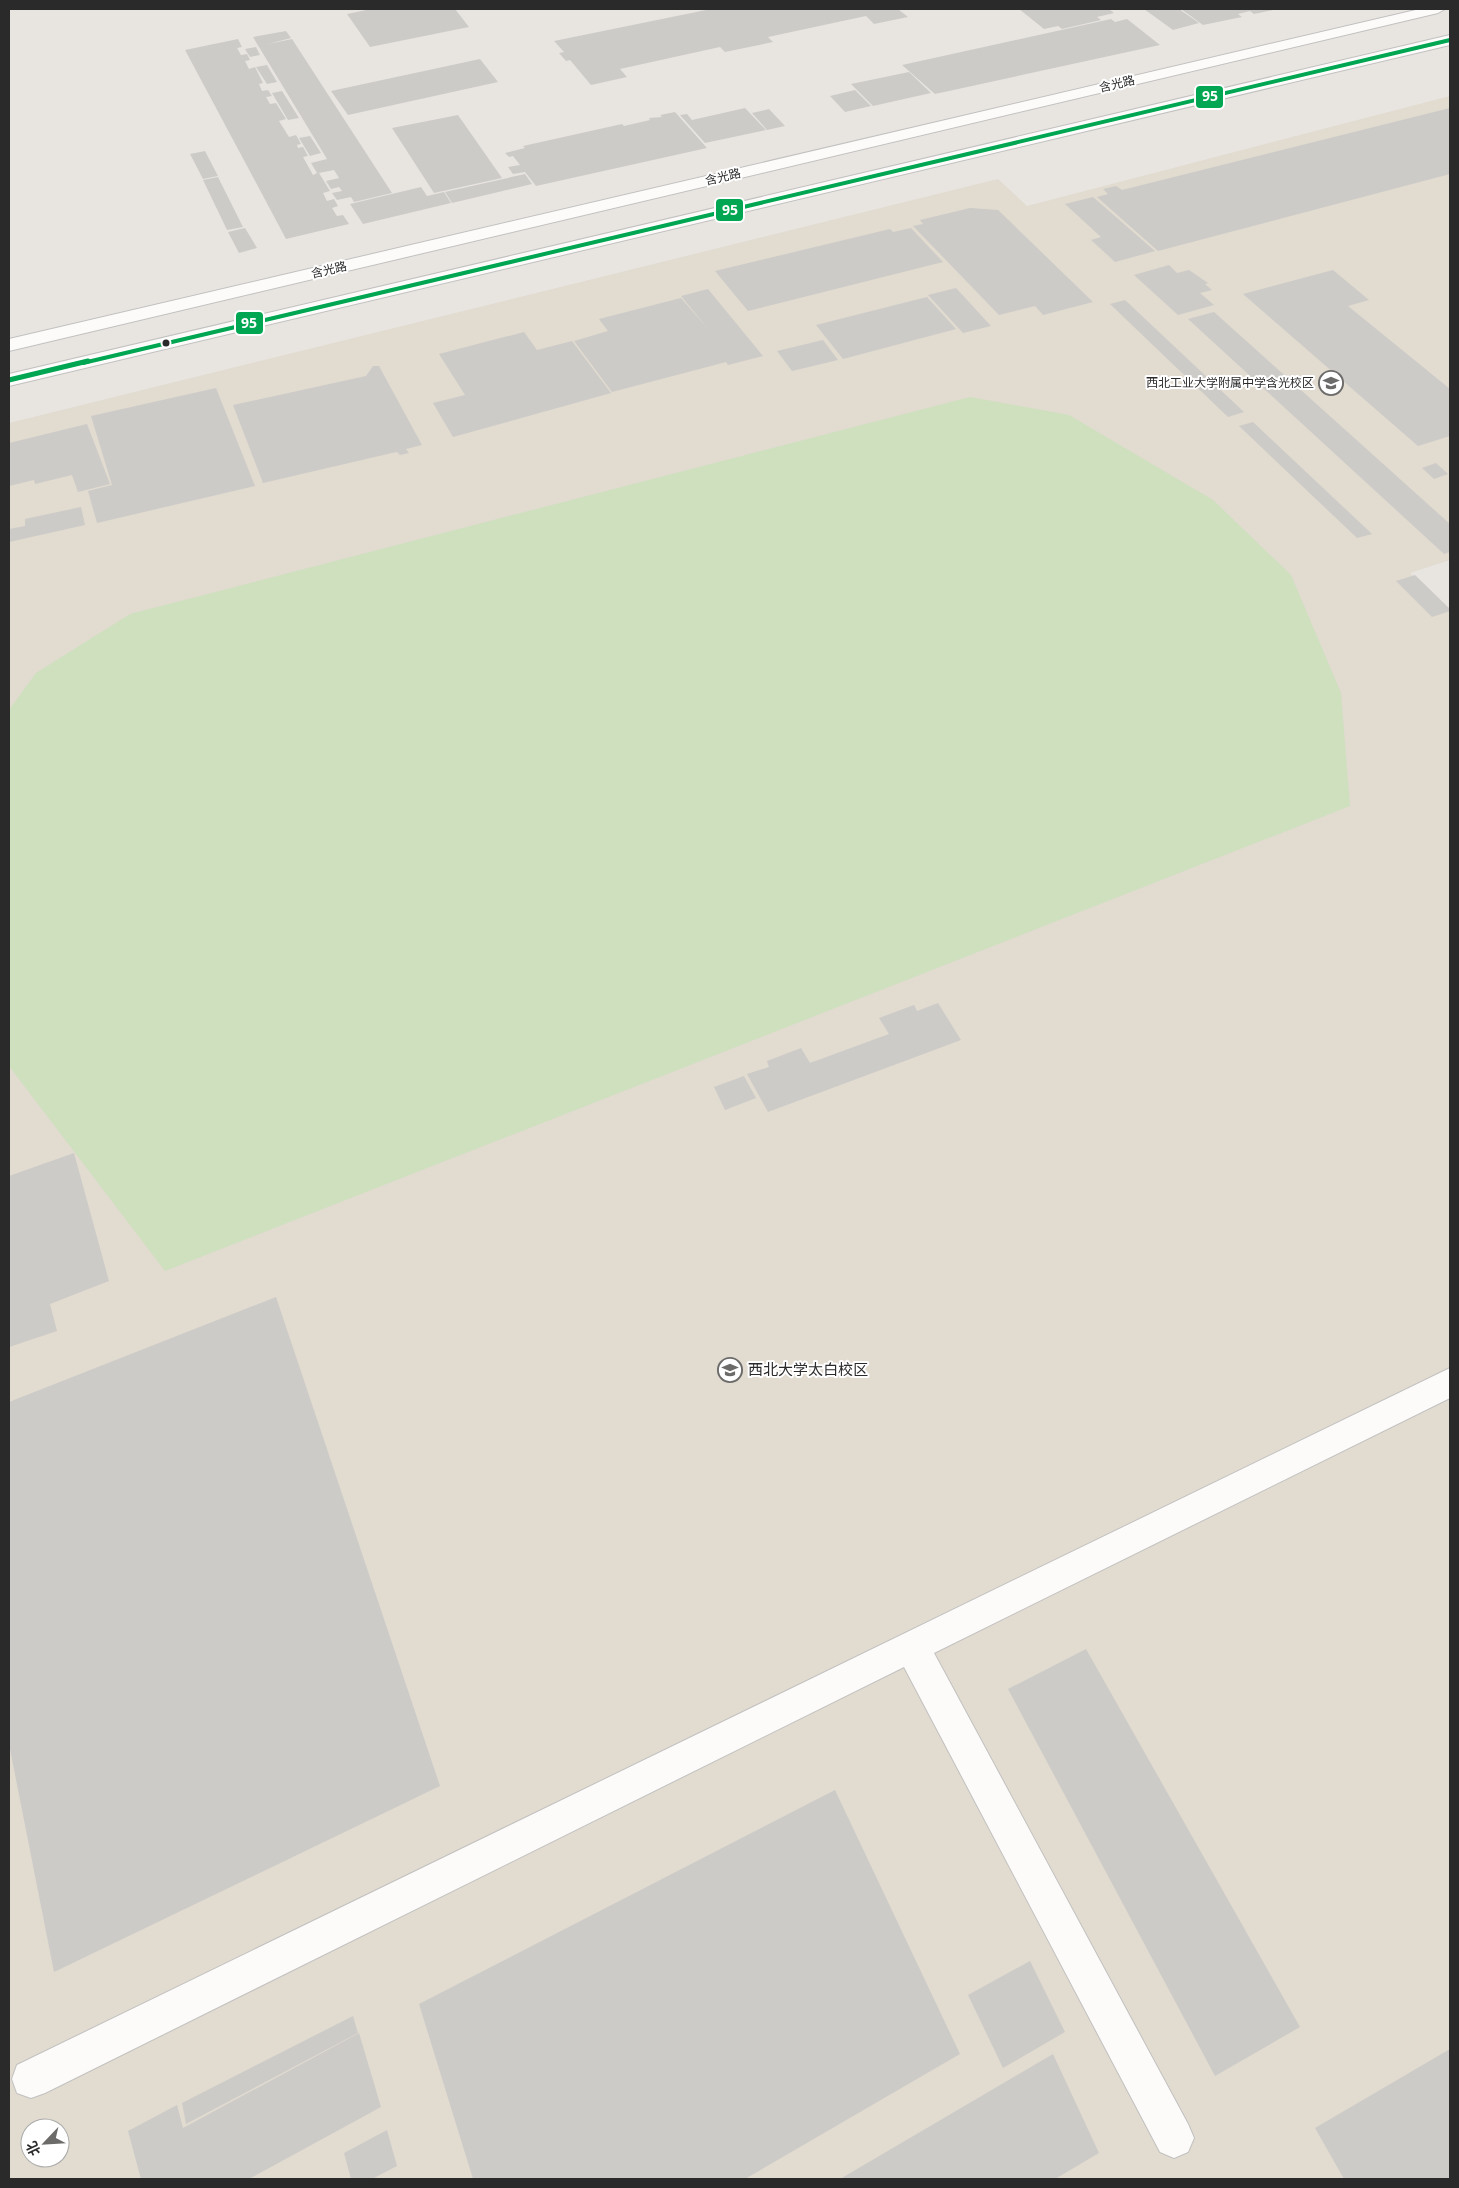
<svg xmlns="http://www.w3.org/2000/svg" width="1459" height="2188" viewBox="0 0 1459 2188" font-family="'Open Sans','Noto Sans SC',sans-serif">
	<rect width="100%" height="100%" fill="#e8e5e1"/>
	<path fill="#e1dbd0" fill-rule="evenodd" d="M1450,96v464l-40,13 40,38v1568h-1441v-1756l989,-244 29,27zM30,2128h30v30h-30z"/>
	<path fill="#cee0be" d="M970,397l99,18 144,85 78,75 50,118 9,113 -1185,465 -156,-205v-356l27,-37 94,-59z"/>
	<path fill="#cdcbc8" d="M371,9h84l14,18 -99,20 -23,-33z
		M711,9h187l10,8 -34,7 -8,-8 -98,21 5,5 -48,10 -5,-5 -100,22 7,8 -36,8 -21,-25 -4,1 -7,-8 5,-1 -10,-11z
		M1019,9h90l5,4 -17,4 4,3 -39,9 -4,-3 -14,3z
		M1144,9h35l20,14 -26,7z
		M1181,9h92v1l-19,4 -4,-3 -12,3 4,3 -39,8z
		M1111,19l4,3 12,-3 33,26 -225,49 -33,-29z
		M286,31l5,7 -23,6 24,-5 100,154 -38,9 -3,-5 -14,3 -5,-7 10,-2 -3,-4 -8,2 -5,-8 13,-3 -5,-8 -15,3 11,18 -7,2 4,8 7,-2 4,7 -6,2 5,8 6,-1 6,9 -63,15 -101,-189 53,-11 4,8 -5,1 4,7 6,-1 3,6 -5,1 4,8 6,-2 8,16 -4,1 3,7 6,-1 4,6 -6,1 4,7 6,-1 10,16 -7,2 10,16 7,-2 5,9 -4,1 1,3 5,-1 5,9 -5,1 10,18 4,-2 -6,-10 24,-6 -8,2 -74,-122z
		M256,47l4,8 -10,2 -5,-8z
		M480,59l18,23 -150,33 -17,-24z
		M267,65l10,17 -10,2 -11,-17z
		M909,72l22,21 -58,13 -22,-22z
		M855,90l16,16 -26,6 -15,-16z
		M282,91l17,27 -11,2 -16,-27z
		M745,108l21,22 -61,13 -25,-28 7,-1 5,6z
		M1450,108v66l-292,77 -61,-54 11,-3 -5,-5 13,-3 6,4z
		M769,109l16,17 -18,4 -15,-17z
		M675,112l32,36 -171,38 -11,-14 -12,2 -5,-7 12,-2 -7,-9 -4,1 -4,-4 20,-5 -2,-2 99,-22 2,2 26,-6 -1,-2 13,-1 -2,-2z
		M458,115l44,63 -68,15 -42,-65z
		M310,136l11,17 -11,3 -11,-18z
		M205,151l13,25 -15,3 -13,-25z
		M525,174l7,10 -80,19 -7,-11z
		M218,177l25,50 -16,3 -24,-50z
		M421,187l6,9 17,-4 7,11 -88,21 -13,-20z
		M1093,197l62,54 -40,11 -24,-22 10,-3 -36,-33z
		M970,208l28,2 95,92 -50,13 -8,-9 -36,9 -86,-89 10,-2 -3,-4z
		M245,228l12,20 -18,5 -11,-21z
		M911,228l32,34 -195,49 -33,-40 175,-42 3,3z
		M1169,265l8,8 12,-3 19,13 -3,1 7,6 -12,3 14,12 -36,10 -44,-40z
		M1333,270l36,30 -21,6 102,83v47l-32,10 -175,-152z
		M956,288l35,38 -28,7 -35,-38z
		M708,289l55,67 -35,9 -2,-3 -114,30 -38,-51 34,-10 -9,-12 82,-21 28,32 -28,-34z
		M927,297l29,32 -113,30 -27,-34z
		M1125,300l119,112 -16,5 -118,-113z
		M1214,312l236,212v28l-6,2 -256,-235z
		M524,332l13,18 35,-9 39,52 -158,44 -20,-34 32,-8 -26,-41z
		M823,340l15,20 -46,11 -15,-20z
		M373,366h6l43,79 -16,4 3,4 -9,2 -3,-3 -5,1 -129,30 -30,-78 133,-29z
		M216,388l39,98 -158,37 -9,-32 24,-6 -21,-69z
		M1253,422l119,112 -15,4 -118,-112z
		M87,424l23,60 -32,8 -6,-17 -37,9 -1,-4 -25,6v-43z
		M1436,463l12,11 -14,5 -12,-11z
		M81,507l4,18 -76,17v-13l16,-3v-7z
		M1415,575l35,34v2l-18,6 -36,-36z
		M938,1003l23,37 -193,72 -21,-38 22,-7 -2,-6 34,-13 9,15 79,-29 -10,-16 35,-13 3,6z
		M744,1076l12,22 -31,12 -11,-23z
		M74,1153l35,128 -59,23 7,27 -48,16v-171z
		M276,1297l164,489 -386,186 -45,-228v-342z
		M1086,1649l214,378 -85,49 -207,-387z
		M835,1790l125,264 -215,125h-272l-54,-175z
		M1030,1961l35,71 -62,36 -35,-73z
		M353,2016l5,17 -172,91 -4,-21z
		M359,2033l22,74 -132,72h-108l-13,-48 49,-26 6,23z
		M1450,2049v130h-106l-29,-51z
		M1053,2054l46,99 -44,26h-215z
		M387,2130l10,36 -25,13h-21l-7,-26z"/>
	<g fill="none" stroke-linecap="round" stroke-linejoin="round">
		<defs>
			<path id="street" d="M1450,1368v30l-516,255 254,471 6,14 -6,14 -14,6 -14,-6 -256,-485 -859,426 -14,5 -14,-5 -5,-14 5,-14z"/>
			<path id="secondary" d="M1420,9h25l-7,4 -1429,338v-12z
				M1450,35v10l-1441,341v-12z"/>
		</defs>
		<use href="#street" stroke="#c2c1c0" stroke-width="2"/>
		<use href="#secondary" stroke="#c2c1c0" stroke-width="2"/>
		<use href="#street" fill="#fcfbfa" fill-rule="evenodd"/>
		<use href="#secondary" fill="#fcfbfa" fill-rule="evenodd"/>
		<defs>
			<path id="bus-1-far1" d="M83,363l1367,-323"/>
			<path id="bus-1" d="M9,380l79,-19"/>
		</defs>
		<use href="#bus-1-far1" stroke="#fff" stroke-width="6"/>
		<use href="#bus-1" stroke="#fff" stroke-width="8"/>
		<use href="#bus-1-far1" stroke="#00a651" stroke-width="4"/>
		<use href="#bus-1" stroke="#00a651" stroke-width="5"/>
	</g>
	<defs>
		<symbol id="school-ring" viewBox="-11 -11 22 22"><circle r="9.5" fill="#fff" stroke="#6c6b6a" stroke-width="1.5"/><path d="M0-5L7-2L0 1L-7-2ZM-4 1L0 2.5L4 1V4Q0 6-4 4Z" fill="#6c6b6a"/></symbol>
		<symbol id="university-ring" viewBox="-11 -11 22 22"><circle r="9.5" fill="#fff" stroke="#6c6b6a" stroke-width="1.5"/><path d="M0-5L7-2L0 1L-7-2ZM-4 1L0 2.5L4 1V4Q0 6-4 4Z" fill="#6c6b6a"/></symbol>
	</defs>
	<g fill-rule="evenodd">
		<use href="#school-ring" x="1317" y="369" width="28" height="28"/>
		<use href="#university-ring" x="716" y="1356" width="28" height="28"/>
	</g>
	<circle fill="#2a2a2a" stroke="#fff" stroke-width="2" cx="166" cy="343" r="4.5"/>
	<g text-anchor="middle" stroke-width="4" stroke-linejoin="round" paint-order="stroke">
		<g font-size="12" fill="#2a2a2a" stroke="#fff">
			<text transform="translate(1117 84) rotate(-13)" y="4">含光路</text>
			<text transform="translate(723 177) rotate(-13)" y="4">含光路</text>
			<text transform="translate(329 270) rotate(-13)" y="4">含光路</text>
		</g>
		<g font-size="12" fill="#2a2a2a" stroke="#fff" text-anchor="end">
			<text x="1314" y="387">西北工业大学附属中学含光校区</text>
		</g>
		<g font-size="15" fill="#2a2a2a" stroke="#fff" text-anchor="start">
			<text x="748" y="1375">西北大学太白校区</text>
		</g>
	</g>
	<g stroke="#fff" stroke-width="2">
		<rect x="1195" y="85" width="29" height="24" rx="5" fill="#00a651"/>
		<rect x="715" y="198" width="29" height="24" rx="5" fill="#00a651"/>
		<rect x="235" y="311" width="29" height="24" rx="5" fill="#00a651"/>
	</g>
	<g font-size="14" text-anchor="middle" font-weight="bold" fill="#fff">
		<text x="1210" y="101">95</text>
		<text x="730" y="215">95</text>
		<text x="249" y="328">95</text>
	</g>
	<rect width="1459" height="2188" fill="none" stroke="#2a2a2a" stroke-width="20"/>
	<g transform="translate(45 2143) rotate(245)"><circle r="24" fill="#ffffff" stroke="#aaaaaa"/>
	<path d="M0-4L9 19L0 12L-9 19Z" fill="#6c6b6a"/>
	<text y="-8" font-size="14" font-weight="bold" text-anchor="middle" fill="#2a2a2a">北</text>
	</g>
</svg>
